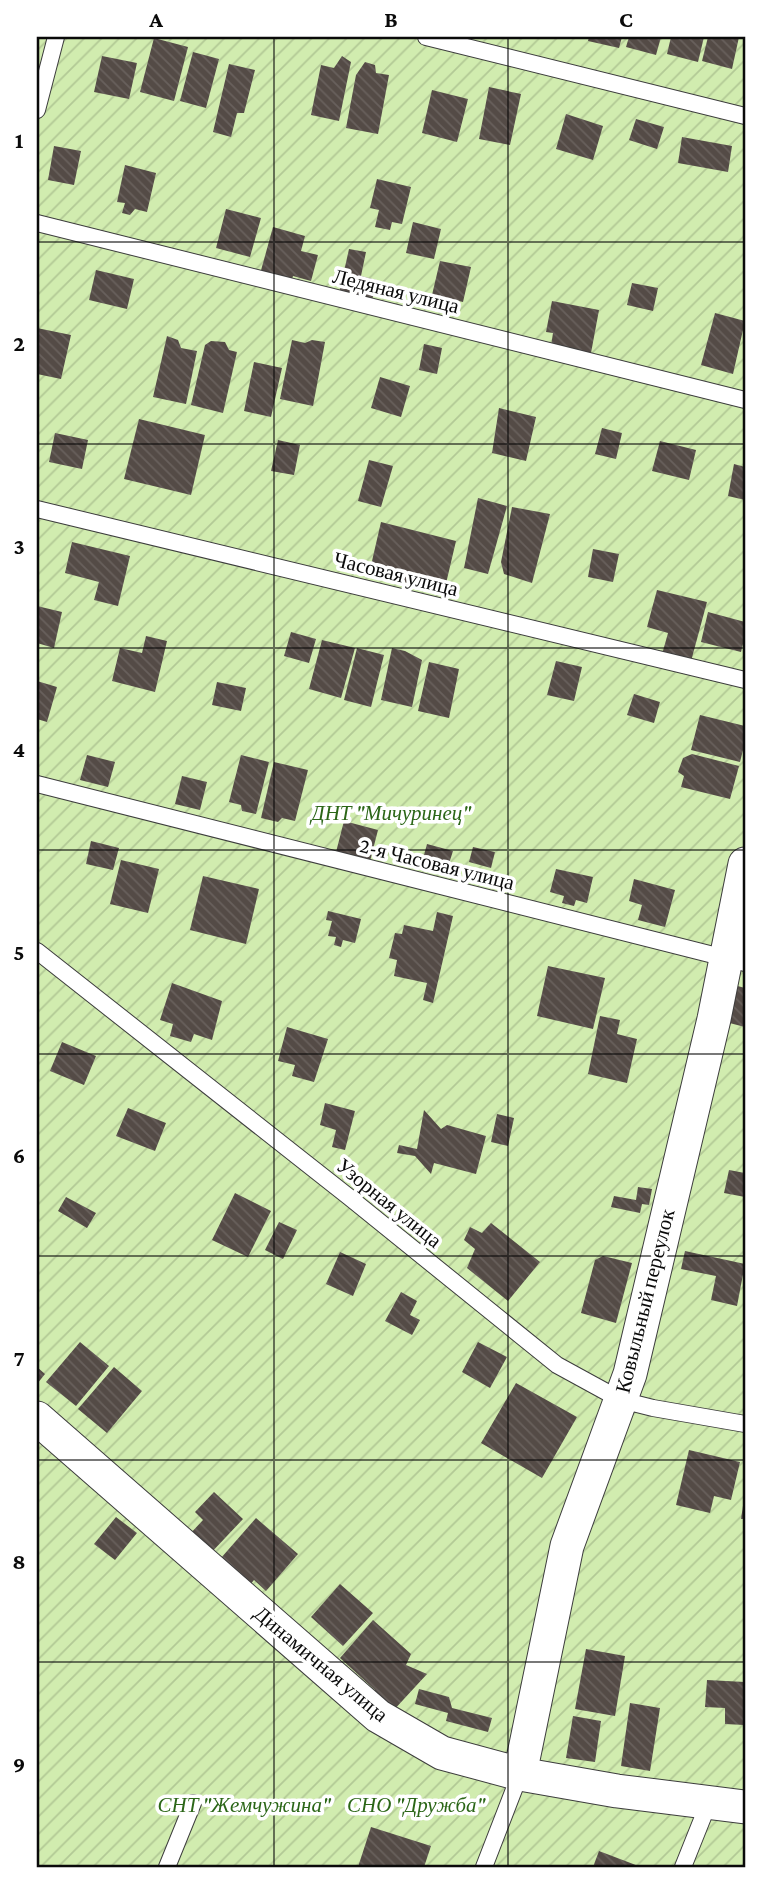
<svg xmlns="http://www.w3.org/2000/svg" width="782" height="1904" viewBox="0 0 782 1904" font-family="'Crimson Pro',serif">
	<defs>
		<pattern id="garden-furrows" width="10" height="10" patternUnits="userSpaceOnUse" patternTransform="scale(1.75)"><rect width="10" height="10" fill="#d1ecaf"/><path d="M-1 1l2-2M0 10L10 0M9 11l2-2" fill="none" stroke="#b2c995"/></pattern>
		<pattern id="building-back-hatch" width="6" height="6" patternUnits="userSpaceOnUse" patternTransform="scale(1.75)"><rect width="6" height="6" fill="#544b46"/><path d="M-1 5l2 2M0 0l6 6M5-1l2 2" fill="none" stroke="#68605c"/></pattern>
	</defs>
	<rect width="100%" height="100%" fill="#fff9e8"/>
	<path fill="url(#garden-furrows)" d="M37,37h708v1830h-708z"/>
	<path fill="url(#building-back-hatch)" d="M589,37h33l-3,11 -31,-7z
		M629,37h32l-5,18 -30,-8z
		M671,37h33l-6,25 -31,-8z
		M708,37h31l-7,32 -30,-8z
		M154,38l34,9 -14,54 -34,-9z
		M193,52l26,7 -13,49 -26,-7z
		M102,56l35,7 -8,36 -35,-7z
		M342,56l9,6 -12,59 -28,-6 10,-50 13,3z
		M365,62l10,3 1,8 13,2 -11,59 -32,-6 10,-53z
		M229,64l26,6 -11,43h-7l-6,24 -18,-5z
		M489,87l32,7 -11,51 -31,-6z
		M432,90l36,9 -11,43 -35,-9z
		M566,114l37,12 -10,34 -37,-11z
		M636,119l28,8 -7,22 -28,-9z
		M682,137l50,9 -4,26 -50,-9z
		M54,146l27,5 -7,34 -26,-5z
		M125,165l31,8 -9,39 -12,-3 -5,6 -8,-2 3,-10 -8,-1z
		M377,179l34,8 -9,37 -10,-2 -2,8 -15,-3 4,-17 -9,-2z
		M226,209l35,9 -11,39 -34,-9z
		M413,222l28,7 -7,30 -28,-6z
		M273,227l32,9 -4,15 17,4 -7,26 -18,-5 -2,6 -31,-8z
		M349,249l17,3 -5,24 15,4 -4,21 -33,-7z
		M440,261l31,6 -8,35 -31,-7z
		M96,270l38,9 -7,30 -38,-9z
		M632,283l26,5 -5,23 -26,-6z
		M552,301l47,9 -8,43 -40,-7 2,-13 -7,-1z
		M715,313l30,8 -12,53 -32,-9z
		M37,328l34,7 -10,44 -24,-5z
		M167,336l11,4 3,8 16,3 -11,53 -33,-7z
		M292,340l13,3 7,-3 13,2 -12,64 -33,-7z
		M211,341l14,1 4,8 8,2 -14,61 -32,-8 14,-60z
		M424,344l18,4 -5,26 -18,-4z
		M254,362l28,6 -11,49 -27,-6z
		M380,377l30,9 -9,31 -30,-9z
		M499,408l37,9 -10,44 -34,-8z
		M139,419l66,16 -14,60 -67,-16z
		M602,428l20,5 -6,26 -21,-5z
		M55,433l33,7 -6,29 -33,-7z
		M278,440l22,5 -6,30 -23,-4z
		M660,441l36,9 -7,30 -37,-9z
		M369,460l24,6 -12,41 -23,-6z
		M734,464l11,3v33l-17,-4z
		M478,498l29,8 -19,68 -24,-6z
		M512,507l38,7 -18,69 -28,-9 -3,-12z
		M381,522l75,19 -12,51 -75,-18z
		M72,542l58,14 -12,50 -24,-6 5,-18 -34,-9z
		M593,549l26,5 -6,28 -25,-5z
		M657,590l50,12 -17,63 -29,-7 7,-25 -21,-6z
		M37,606l25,6 -8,36 -17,-5z
		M708,612l37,10v14l-4,16 -40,-10z
		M291,632l25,7 -7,24 -25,-7z
		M146,636l21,5 -12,51 -43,-11 8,-33 22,5z
		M322,640l33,8 -14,50 -32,-9z
		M357,648l27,7 -13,52 -27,-7z
		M392,648l13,3 17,9 -10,47 -31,-7z
		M556,661l26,6 -8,34 -27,-6z
		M429,662l30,7 -10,49 -31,-7z
		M37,681l20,6 -10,35 -10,-3z
		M217,682l29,6 -5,23 -29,-6z
		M634,694l26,8 -6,21 -27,-8z
		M700,715l45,11v16l-5,20 -49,-12z
		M692,754l47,12 -9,33 -49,-12 3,-11 -6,-4 5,-14z
		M87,755l28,7 -7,25 -28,-7z
		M241,755l28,7 -13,52 -14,-3 -1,-6 -12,-3z
		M274,762l34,8 -13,51 -13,-3 -4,4 -17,-4z
		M182,776l25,6 -7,28 -25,-6z
		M344,821l34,9 -9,35 -34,-9z
		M91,841l28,7 -6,22 -27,-6z
		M427,844l26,7 -7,22 -25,-7z
		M473,847l22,5 -4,16 -22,-6z
		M121,860l38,9 -11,44 -38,-9z
		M556,869l37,8 -6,26 -11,-3 -2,6 -12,-3 2,-7 -14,-4z
		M203,876l56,13 -13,55 -56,-14z
		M634,879l41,11 -10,37 -27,-7 4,-15 -13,-4z
		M328,911l33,8 -6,24 -12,-3 -2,7 -7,-2 2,-8 -8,-1 4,-15 -6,-1z
		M437,912l16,4 -20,87 -10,-3 4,-17 -33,-7 3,-16 -8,-2 6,-25 7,1 2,-9 29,6z
		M548,966l57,12 -12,51 -56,-13z
		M172,983l50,18 -10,39 -18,-6 -3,8 -21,-6 3,-12 -13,-4z
		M730,984l15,4v39l-31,-8z
		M600,1016l20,4 -3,14 20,5 -10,44 -39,-9z
		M287,1027l41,12 -14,43 -22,-6 3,-11 -17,-4z
		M62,1042l34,14 -12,29 -34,-14z
		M325,1103l30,8 -10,39 -13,-3 4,-17 -16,-5z
		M128,1108l38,15 -11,28 -39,-15z
		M424,1110l17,19 6,-4 39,11 -10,38 -42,-11 -3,11 -16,-18 -18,-3 2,-8 18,4z
		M497,1114l17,4 -6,28 -17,-4z
		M729,1170l16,3v24l-21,-4z
		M638,1187l14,2 -3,16 -7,-1 -2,9 -29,-6 3,-11 22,4z
		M235,1193l36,18 -23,46 -36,-17z
		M66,1197l30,16 -9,15 -29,-17z
		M279,1222l18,8 -14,29 -18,-9z
		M491,1223l49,39 -32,39 -41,-33 8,-19 -11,-9 6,-13 12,6z
		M685,1251l60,13 -8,42 -26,-6 5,-24 -35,-7z
		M340,1252l26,12 -13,32 -27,-12z
		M603,1256l29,7 -16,60 -35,-10 14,-53z
		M401,1292l16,9 -7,14 10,5 -8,15 -27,-14z
		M80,1342l29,24 -33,40 -30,-24z
		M478,1342l29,15 -17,31 -28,-16z
		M37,1367l8,7 -8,10z
		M114,1367l28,24 -35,42 -29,-24z
		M516,1383l61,34 -35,61 -61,-35z
		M689,1450l51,12 -9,38 -17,-4 -4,17 -34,-8z
		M214,1492l29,27 -34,36 -21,-19 15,-16 -8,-8z
		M744,1499h1v20h-4z
		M116,1517l21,16 -22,27 -21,-16z
		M256,1518l42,36 -32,37 -12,-11 -10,12 -30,-26z
		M340,1584l33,29 -30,33 -32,-29z
		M373,1620l38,34 -5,11 21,9 -35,38 -27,-12 10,-10 -35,-32z
		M586,1649l39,7 -10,60 -40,-7z
		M707,1680l38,2 -1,43 -19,-1v-16l-20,-1z
		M419,1689l30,8 3,11 40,10 -4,14 -42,-11 2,-8 -33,-9z
		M630,1703l30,5 -10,63 -29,-5z
		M573,1716l28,5 -6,41 -29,-4z
		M371,1827l60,19 -7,21h-66z
		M599,1851l42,16h-48z"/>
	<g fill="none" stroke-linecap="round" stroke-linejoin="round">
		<defs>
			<path id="service" d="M426,37l319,79
				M37,110l19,-73
				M37,223l708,177
				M37,509l708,171
				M37,784l708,179
				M37,951l312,246 208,168 64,35 32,8 92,16
				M167,1867l26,-64
				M484,1867l36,-93
				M683,1867l26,-65"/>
			<path id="minor" d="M37,1418l341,298 64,37 78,21 97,17 128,16
				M520,1774l47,-228 63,-172 84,-355 31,-155"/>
		</defs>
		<use href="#service" stroke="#3d3d3d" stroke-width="18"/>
		<use href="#minor" stroke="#3d3d3d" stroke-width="35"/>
		<use href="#service" stroke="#fff" stroke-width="16"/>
		<use href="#minor" stroke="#fff" stroke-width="33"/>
	</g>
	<path fill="none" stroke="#0a0a0a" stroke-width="2" stroke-opacity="0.55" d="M274,37v1830M508,37v1830M37,242h708M37,444h708M37,648h708M37,850h708M37,1054h708M37,1256h708M37,1460h708M37,1662h708"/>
	<g text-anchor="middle" stroke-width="7" stroke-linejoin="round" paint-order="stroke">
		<g font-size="21" fill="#0a0a0a" stroke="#fff">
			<text transform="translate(396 291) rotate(14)" y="7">Ледяная улица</text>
			<text transform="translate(396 574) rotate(14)" y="7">Часовая улица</text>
			<text transform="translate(437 864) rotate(14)" y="7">2-я Часовая улица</text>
			<text transform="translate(389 1203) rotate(39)" y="7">Узорная улица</text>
			<text transform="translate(645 1301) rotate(-76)" y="7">Ковыльный переулок</text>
			<text transform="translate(321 1664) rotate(40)" y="7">Динамичная улица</text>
		</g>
		<g font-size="21" font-style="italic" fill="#2b6617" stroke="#fff">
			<text x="391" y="820">ДНТ "Мичуринец"</text>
			<text x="244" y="1812">СНТ "Жемчужина"</text>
			<text x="416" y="1812">СНО "Дружба"</text>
		</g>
	</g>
	<rect width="782" height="1904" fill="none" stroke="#ffffff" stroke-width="77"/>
	<rect x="38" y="38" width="706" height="1828" fill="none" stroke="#0a0a0a" stroke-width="2.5"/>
	<g font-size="23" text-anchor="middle" font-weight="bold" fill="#0a0a0a">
		<text x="156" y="27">A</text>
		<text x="391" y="27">B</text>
		<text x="626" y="27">C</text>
		<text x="19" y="148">1</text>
		<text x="19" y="351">2</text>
		<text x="19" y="554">3</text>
		<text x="19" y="757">4</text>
		<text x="19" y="960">5</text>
		<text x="19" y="1163">6</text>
		<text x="19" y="1366">7</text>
		<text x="19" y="1569">8</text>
		<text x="19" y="1772">9</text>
	</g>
</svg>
